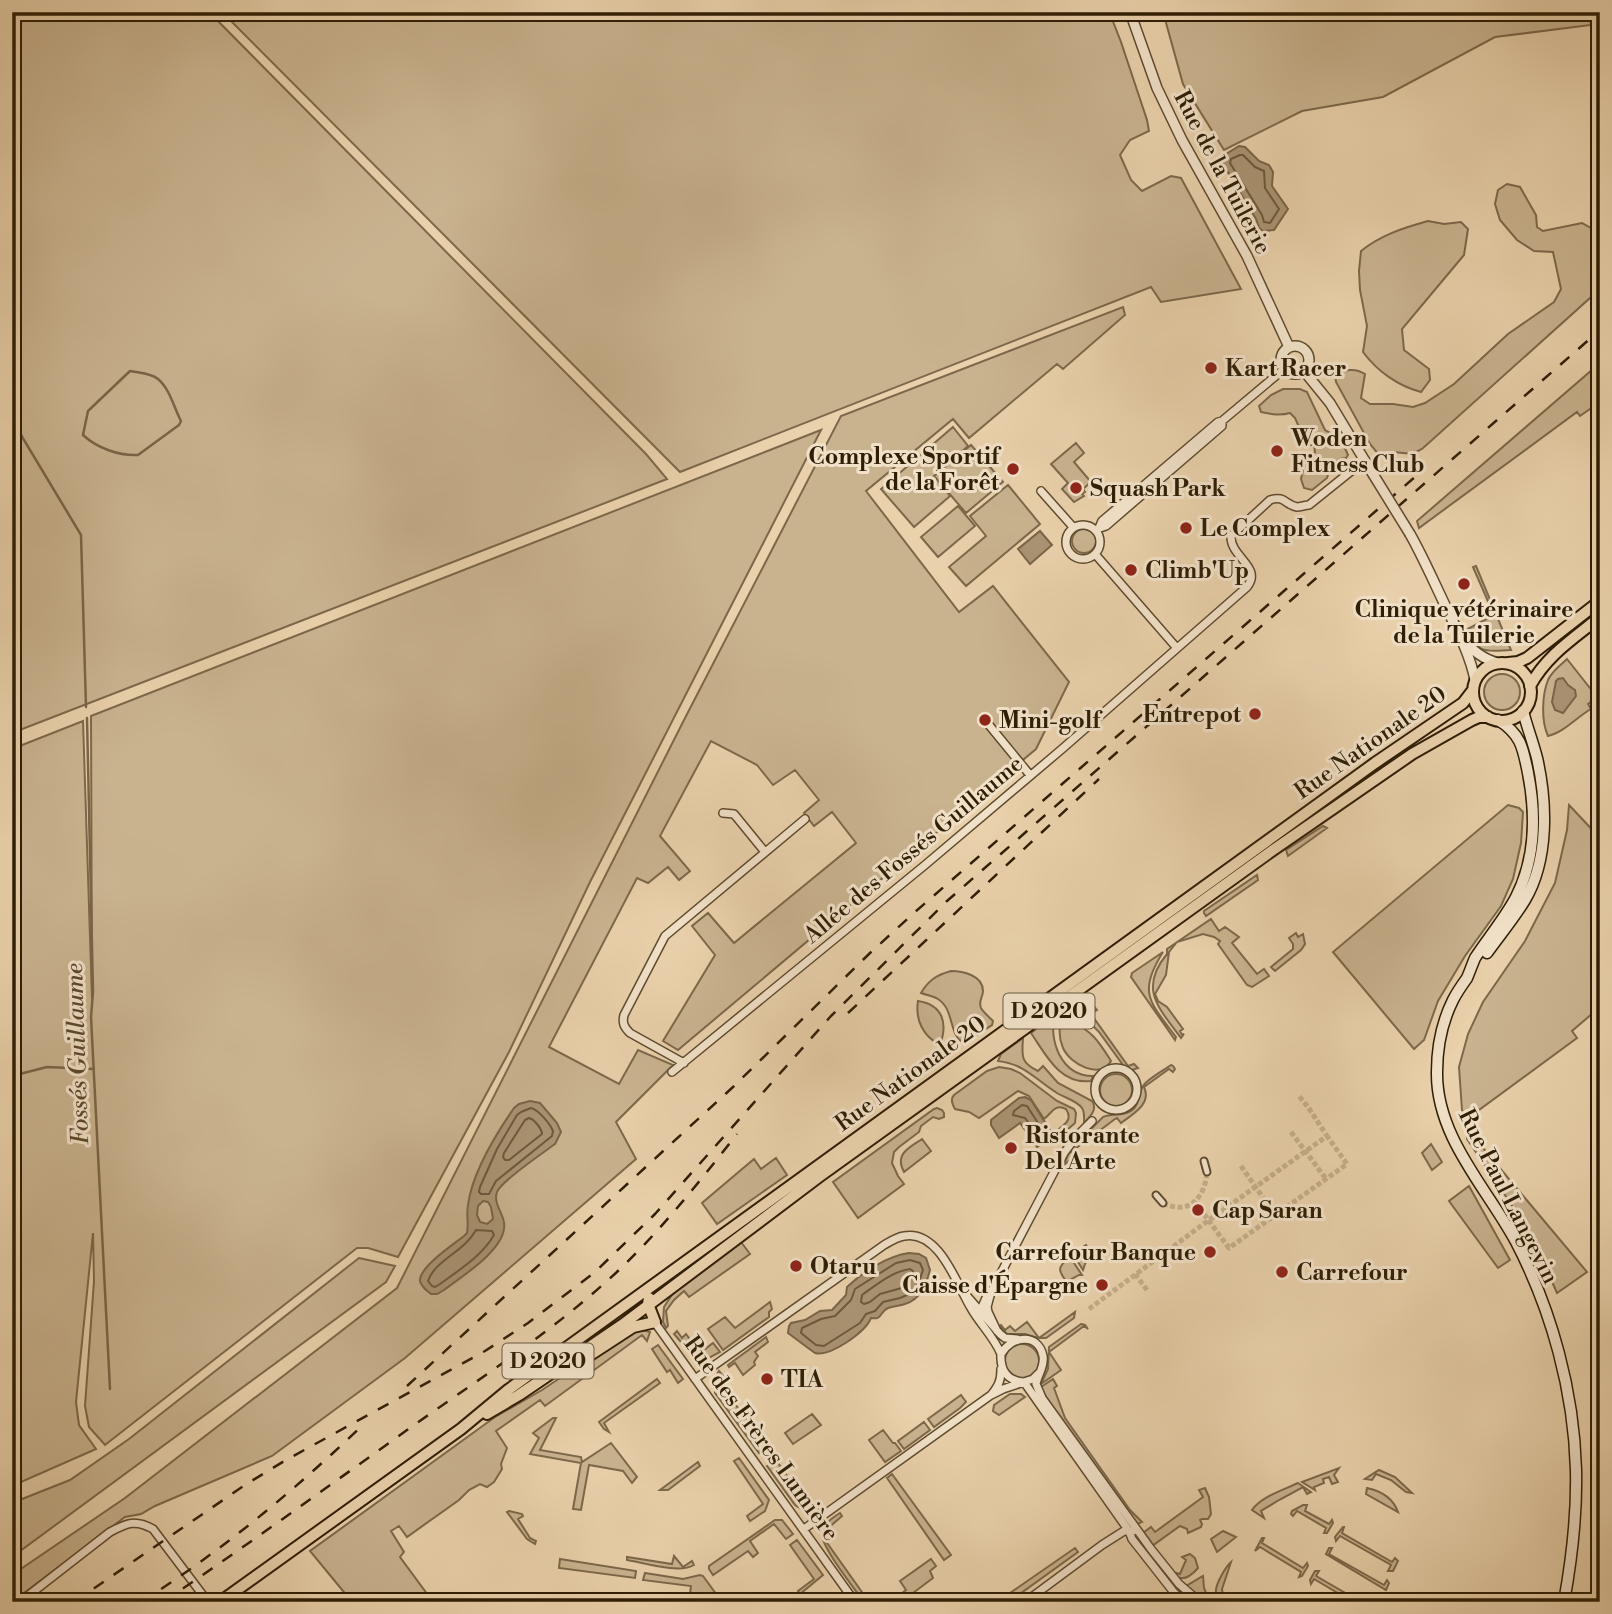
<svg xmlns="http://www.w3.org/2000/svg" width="1612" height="1614" viewBox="0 0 1612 1614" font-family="'Libre Bodoni',serif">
	<rect width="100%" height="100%" fill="#e9d1ab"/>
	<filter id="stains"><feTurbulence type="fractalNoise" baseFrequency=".00286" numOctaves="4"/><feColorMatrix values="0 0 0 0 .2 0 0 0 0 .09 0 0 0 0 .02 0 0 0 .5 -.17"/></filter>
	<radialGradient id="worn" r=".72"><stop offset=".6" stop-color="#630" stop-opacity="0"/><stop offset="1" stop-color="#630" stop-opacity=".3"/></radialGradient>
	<path fill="#c9b38f" stroke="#7c684a" stroke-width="2" d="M12,12h197l437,442 21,25 -655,254z
		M222,12h841l2,4 13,4 26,-4 8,3 9,23 26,78 2,11 -19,9 -10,15 11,25 11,11 29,-15 10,2 60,111 -80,13 -10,-15 -471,185z
		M1163,12h426l2,13 -96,12 -112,60 -81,14 -78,39 -41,-66z
		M1507,184l13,3 16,28 1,12 6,4 39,-8 18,10v56l-178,160 -10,5 -18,-2 -15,3 -9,-11 -34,-62 -1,-7c10,-5 19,-8 30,-1l-4,24 9,6h23l20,3 12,-4 29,-19 54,-50 46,-32 7,-13 -8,-37 -19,-1 -17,-11 -17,-20 -5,-16 3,-14z
		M1428,221l16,3 17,-2 7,7 -4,26 -62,74 2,21 25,19 1,11 -9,12c-23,-6 -44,-21 -58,-40l4,-26 -7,-36 -1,-19 2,-20c20,-16 42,-23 67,-30z
		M1123,307l2,8 -62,54 -6,-5 -88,74 -16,-19 -87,72 93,121 34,-26 76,96 -33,67 -358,301 -15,-9 52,-86 -23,-29 16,-13 26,30 122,-100 -24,-31 -18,14 -10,-13 15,-13 -24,-30 -22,15 -16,-20 -46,-24 -51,95 30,35 -11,9 -11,-13 -20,16 -11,-5 -88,169 70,37 19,-34 35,15 -57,57 20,37 -231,199 -133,98 -117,50 -14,8 -16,3 -113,85v-27l113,-77 272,-210 287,-568 157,-304z
		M1600,363v39l-20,14 -3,-4 -158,116 -2,-7z
		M1283,389h17l7,3 18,38 16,9 7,16 -2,3 -6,1 -9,6 -4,13 -15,12 -8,-2 -3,-9 5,-22 9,-5 -1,-7h-6l-3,-17 -6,-1 -4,-9 -5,-5c-10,3 -19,1 -29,-1l-2,-6 12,-11z
		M953,427l15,19 -35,31 38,-32 32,37 -37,31 -31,-36 15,19 -36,31 -33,-38z
		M821,430l-231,452 -81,170 -111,205 -30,-9h-11l-252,197 -16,-18 -4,-21 9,-125 -1,-48 -17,169 3,23 17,24 -84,37v-737l71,-28 9,278 -1,-283z
		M1076,443l8,10 -10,9 17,20 -8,7 2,3 -3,2 2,2 -10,6 -12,-13 6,-6 -17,-19z
		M1008,485l32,39 -74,62 -17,-19 37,-31 -16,-20z
		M958,506l17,20 -37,31 -17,-20z
		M1072 541a12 12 0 1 1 24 0a12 12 0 1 1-24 0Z
		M1476,566l35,84c-25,1 -32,5 -45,-20l28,-15 -21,-48z
		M1567,659l30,38 -9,7 3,5c-14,8 -28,24 -43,27 -7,-15 -6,-41 0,-56 4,-9 13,-15 19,-21z
		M1484 692a18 18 0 1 1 36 0a18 18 0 1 1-36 0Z
		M1508,805l11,3 4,4 -2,31 -8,36 -12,27 -36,50 -27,45 -14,39 -10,9 -81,-97z
		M1569,805l31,33v169l-28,24 5,7 -109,80 -6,-8 -3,-43 9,-33 15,-32 42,-61 30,-58 12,-53z
		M1323,826l4,2 -39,28 -2,-6z
		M1257,875l1,5 -52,36 -2,-3v-2z
		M1211,919l8,12 6,-4 14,10 -7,6 25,31 7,-5 5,7 -17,11 -5,-2 -29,-41 2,-3 -6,-4 -11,-3 -26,8 -8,10 -3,23 -11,19 3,7 9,6 16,22 -3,2 2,4 2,-1 -3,4c-22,-30 -43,-49 -14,-84v-5z
		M1296,933l2,4 5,-3 2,10 -4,6 -26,21 -4,-4 22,-18v-5l-4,-6z
		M1163,952c-26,41 -13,50 13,85l-1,3 -44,-63 1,-4z
		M951,971c11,0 32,4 32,20 0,6 -5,10 -2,17 3,5 8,9 12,13l-1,4 -28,18c-16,-8 -9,-33 -26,-44 -5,-3 -12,-4 -17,-6 7,-12 15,-18 30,-22z
		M918,1001c25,4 30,22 22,44 -17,-9 -25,-25 -22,-44z
		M1092,1004l5,6 -6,4 37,52 6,-2 4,4 -6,2 -9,-5 -24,-33c-9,-8 -15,-18 -7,-28z
		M1075,1005l3,2c-1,24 2,16 15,29 7,7 13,17 18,25 -11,19 -41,3 -48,-13 -3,-7 -4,-15 -3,-22 2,-10 6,-17 15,-21z
		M1055,1014c-7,26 6,62 38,62l-2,5c-31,4 -45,-26 -60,-48z
		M1023,1038c-1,18 -3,24 15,33l5,-5 15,17 34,18c6,8 -2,16 -8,22 0,-4 1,-10 -2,-15 -6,-8 -17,-10 -25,-15 -21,-13 -32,-29 -59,-32l3,-7z
		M1171,1065l2,1 2,3 -2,3 -4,-3 -25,18c8,17 -11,27 -23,36l-4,-5 -2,1 -44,33 3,5 -10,8 5,-13h2v-3l32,-32c9,-4 19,0 28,-6 10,-7 6,-16 12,-25 4,-7 21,-16 28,-21z
		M999,1067l12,2 9,4 37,28 17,8 2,4 -1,10 -8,7 -7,-2c7,-5 12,-10 6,-19 -11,-6 -14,4 -22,10l-15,-23 -11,-5 -39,27 -10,-6 -14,-3c-3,-5 -5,-10 -1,-14l33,-24z
		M1100 1090a16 16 0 1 1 32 0a16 16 0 1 1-32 0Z
		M937,1108l5,2 2,3v4l-5,2 -6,-2 -12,9 -2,6 -20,15 -5,5 -2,11 6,13 6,8 -46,34 -25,-36 101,-73z
		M1468,1130l119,142 -30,21 -21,-47 -27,-45 -42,-62z
		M922,1139l9,12 -27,21c-10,-18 5,-24 18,-33z
		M1431,1144l11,18 -10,8 -10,-17z
		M776,1158l11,17 -70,49 -15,-21 52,-44 7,10z
		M1469,1186l41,74 -12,8 -49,-67z
		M741,1242l9,12 -61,43 -5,-6 -10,9 -8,11 2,15 -2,2 -3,-6 1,-15 9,-14z
		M1086,1245l5,8 -6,11 -2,6 -10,-16z
		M1070,1257l12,18h-3l-9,5 1,3 -2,2c-10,-13 -14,-17 1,-28z
		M359,1258l36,8 -9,16 -374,275v-54l58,-23 59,-41z
		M770,1302l2,7 -3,3v5l-46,33 -15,-21 17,-12 10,11z
		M1075,1312l-1,6 -28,20h-8l-13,-4h-18l-8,-8 2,-1 4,5 5,-4 5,5 12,-9 12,16z
		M1081,1324l4,1 3,4 -4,-3 -35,26 12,18 -20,14 7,-15 1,-22z
		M642,1330l8,2 -3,9 -5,-6 -97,71 -5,-6 -44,31 11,17 -6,16 1,5 -8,13 -7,5 -7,-3 -11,6 -10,10 -52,37 -8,-11 -8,5 13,21 -4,5 33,45h-87l-1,-2 3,-3 -38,-46 185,-134 47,-27 84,-56z
		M677,1331l5,7 4,-4 14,19 13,-10 7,9 -13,7 -13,-2 -20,-23z
		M766,1337l2,5 -13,10 3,4 -4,6 1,3 -12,10 -8,-12 -6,4 -1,-2z
		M1005 1361a17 17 0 1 1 34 0a17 17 0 1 1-34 0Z
		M658,1345l25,34 -5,4 -8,-13 -3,2 -15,-23z
		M719,1371l5,6 -6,4 49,66 -8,6 -44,-60v-15z
		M657,1379l3,4 -56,40 5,9 -5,-3 -5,-7z
		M1053,1379l4,7 -3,2 11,30 65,92 12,12 -5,2 -91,-127 -5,-10z
		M1010,1394h11l4,3 -26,18 -6,-4 1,-6z
		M961,1395l5,7 -6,6 -26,19 -6,-8z
		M812,1414l9,11 -28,19 -8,-11z
		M553,1418h3l-16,32 41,7 1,5 29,-19 26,34 -5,6 -9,-12 -34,-6 -8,45 -8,-1 8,-46 -51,-9 9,-16 -6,-5z
		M924,1422l6,8 -26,19 -6,-8z
		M883,1430l10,13h2l6,8 -16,11 -16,-22z
		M739,1458l30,42 -4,11 -15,10 -3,-5 16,-12 -29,-43z
		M776,1460l34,47 6,-3 4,5c-10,2 -17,2 -25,-4l-28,-39z
		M698,1462l2,4 -32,24h-8z
		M1339,1468l-5,7 4,7 -6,2 -3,-7 -6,2 1,4 -10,4 1,3 -13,-8z
		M1379,1470l16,7 17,16 -6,-1 -15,-12 -15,-6 -4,6 -7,-1z
		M892,1474l59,81 -7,5 -57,-82z
		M1298,1483l13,9 -4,2 -4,-7 -24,13 -18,11 3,7 -12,-8c9,-13 31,-20 46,-27z
		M1205,1488l4,9 2,17 -3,5h-6l-2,1 2,4 -1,3 -13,6 -1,-4 -7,-3 -28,20 -9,-13 8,-6 4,5 48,-35 -4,-7z
		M1367,1488c14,3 26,10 31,24l-32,-18z
		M1303,1505h4l-2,6 24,13 3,-4 1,3 -6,10h-3l2,-5 -29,-17 -4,5 -2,-2 1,-3z
		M509,1511l13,3 1,2 -5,3 12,19 6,3 -1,3 -8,-5 -20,-27z
		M840,1513l2,3 -15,13 -2,11 44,62h-5c-9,-13 -43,-55 -42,-68 1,-10 10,-16 18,-21z
		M775,1520h7l11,14 -7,5 -12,-15 -24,17 8,12 -5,4 -5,-6 -35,24 -4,-6v-3z
		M1343,1527h1l-2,6 50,29 3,-4 3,3 -5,10h-5l3,-6 -51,-29 -4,5 -1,-4z
		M1223,1531l13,6 -19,15 -6,-13z
		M1262,1538h2l-2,5 41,25 4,-5 1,3 -6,10 -3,1 2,-5 -41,-25 -5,4z
		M797,1540l26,35 -23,19 -2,-3 16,-12 -24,-34z
		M1075,1548l3,4 -65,47 -3,-6z
		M1329,1548h3l-3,6 55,31 3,-5 2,3 -3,7 -60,-36z
		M1190,1554l5,4 3,10c-6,7 -14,14 -23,8l1,-3 4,1 6,-14 -4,-3z
		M674,1556l9,11 9,-6 2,4c-15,9 -49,-2 -67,-5v-3l45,7z
		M560,1559l76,12 -1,7 -76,-10z
		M931,1559l5,7 -6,5 3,7 -32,24h-11l16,-12 -6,-9z
		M1231,1562l-9,27 2,13h-3c-3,-4 -6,-6 -5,-12 0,-6 10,-24 15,-28z
		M1315,1571h4l-3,5 45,26h-8l-39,-23 -3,5 -1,-4z
		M645,1573l38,6 17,-4 3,1 19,26h-18l-4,-6 -10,-2 1,-8 -48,-6z
		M1203,1576l1,12 6,14h-7l-17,-16z"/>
	<path fill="#aa9473" stroke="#796547" stroke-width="2" fill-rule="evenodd" d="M1239,146l6,1 14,14 10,4 4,7 -1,14 16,23 -14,21 -11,1 -4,-3 -3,-9 -33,-55 -2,-5 2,-3z
		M1040,531l12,14 -22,19 -12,-15z
		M1563,678l5,7 7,5 1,6 -13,17 -8,-3 -3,-8 4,-21 2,-2z
		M1025,1097l6,3 22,35 -16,12 -17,-24 -21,15 -8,-13v-5l28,-22z
		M530,1101l10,2 17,20 4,9 -6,12c-12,9 -54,37 -58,48 -4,11 6,21 7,31 4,25 -43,54 -60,67l-7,4h-6c-4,-3 -10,-8 -11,-13 -1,-14 34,-37 44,-45l3,-3c2,-9 -1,-19 1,-28 4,-31 28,-71 46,-97l5,-4zM483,1201l5,1 3,5 2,12 -6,5 -7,-2 -3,-7 1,-9z
		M909,1253l10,1 7,4 4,12c-4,15 -9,29 -25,34 -5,2 -11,2 -17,4 -9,4 -5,12 -17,10 -5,14 -41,39 -56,35 -3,-2 -23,-17 -27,-20l1,-7 2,-3 14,-3 15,-9 12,-1 14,-15 1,-8c16,-15 40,-31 62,-34z"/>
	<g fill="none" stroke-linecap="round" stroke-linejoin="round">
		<path stroke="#6c593c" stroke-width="2" d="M1240,155h3l12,12 9,4 1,17 14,21 -9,14 -6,-1 -2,-7 -32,-52 1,-4z
			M1022,1105l5,1 13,20 -2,5 -4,-1 -9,-12 -12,-3 1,-4z
			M531,1108c8,2 19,16 22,23l-1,5 -56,45 -7,13h-8l-2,-2 1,-5 17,-38 20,-34 4,-3z
			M529,1118c5,1 13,11 13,16l-33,26h-4l-2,-3 1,-4 21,-33z
			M476,1230l16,1 2,4c-12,21 -35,35 -54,49l-5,3 -3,-1 -4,-5c7,-21 36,-29 48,-51z
			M910,1260l10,3 3,7 -3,9 -8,14 -12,5 -17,4 -8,9 -9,3 -6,9 -36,23 -8,-1 -15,-12 1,-5 19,-9 14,-3 16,-16 4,-11 41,-26z
			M910,1269l3,2 -1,5 -7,11 -25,7 -10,8 -6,2 -3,-2 1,-7c14,-10 31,-24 48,-26z"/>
		<path stroke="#796547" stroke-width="2.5" d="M130,371c9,2 21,2 28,8 12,10 16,29 23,42l-2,4 -41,30c-19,1 -41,-7 -55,-20l5,-24z
			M12,420l69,115 5,172
			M87,718l6,274 -2,25 19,372
			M12,1076l35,-9 47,2"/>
		<path stroke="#c4ad8a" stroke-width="5" stroke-dasharray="5 2.5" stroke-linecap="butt" d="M1291,1132l35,47
			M1241,1166l34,49
			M1195,1202l34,46 118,-84 -20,-28
			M1163,1203c27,13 42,-6 44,-31
			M1135,1274l12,16
			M1089,1309l120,-89 118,-84 -19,-29 -9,-11"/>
		<defs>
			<path id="pedestrian" d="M1204,1161l3,11
				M1156,1195l7,8"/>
			<path id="minor" d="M1041,491l32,36
				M1066 542a17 17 0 1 1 34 0a17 17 0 1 1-34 0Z
				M1099,528l3,-7 116,-99 4,-1 62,-52
				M1097,529l9,-3 116,-100v-5
				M1095,554l81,93
				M989,725l41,50
				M723,813l11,1 31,38
				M684,1063l-54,-30c-6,-6 -8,-10 -6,-18l41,-79 140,-117
				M1095 1089a21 21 0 1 1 42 0a21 21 0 1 1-42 0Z
				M672,1072l253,-207 137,-116 185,-162c16,-20 -17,-30 -16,-51l39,-36c15,-5 15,5 27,7 2,0 10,-2 12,-2l56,-45
				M967,1296l33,38 5,4 12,1
				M979,1314l7,-16 5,-6
				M653,1320l202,282
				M997,1331l-9,-19 -1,-5 4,-15 73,-139 12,-16 16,-16
				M695,1379l189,-134c7,-4 13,-8 20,-9 35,-7 53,49 67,72 9,16 23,29 30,46
				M992,1394c7,-9 9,-14 9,-25
				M804,1529l187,-134 12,-6 30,-10 5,-5
				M20,1602l90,-70c17,-9 25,-13 43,-3l55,73
				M1025,1602l77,-57 22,-14h9
				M1183,1602l-11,-12 -40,-51 -3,-8 -105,-149c-17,-1 -24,-12 -23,-28 10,-18 37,-22 42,2 2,10 -5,18 -7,28l6,14 109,151 28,35 21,18"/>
			<path id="tertiary" d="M1130,12l27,76 25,52 65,116 42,91
				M1281 360a14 14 0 1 1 28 0a14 14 0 1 1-28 0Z
				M1304,371l26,32 38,63
				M1410,534c13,23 23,46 34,69 12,25 26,51 31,77
				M1463,638c9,13 20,21 35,25"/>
			<path id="secondary" d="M1498,720c23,14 25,28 30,53 8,41 8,85 -12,124 -11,21 -28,41 -41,61 -3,7 -5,13 -8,20 -5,7 -10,14 -14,22 -11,22 -16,48 -16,72 -1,65 50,116 79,170 36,69 58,150 60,228 1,44 -4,88 -12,132
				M1487,953c13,-18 27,-35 38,-53 24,-41 22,-98 12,-142 -4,-16 -10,-31 -14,-47"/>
			<path id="primary" d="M1508,663l10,-1 9,-4 73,-57
				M1473 692a29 29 0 1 1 58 0a29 29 0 1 1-58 0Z
				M1530,686c17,-31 43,-47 70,-69
				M587,1357l46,-30 22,-5 -7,-18 1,-6
				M487,1414l32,-19 103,-70 198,-149 453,-326 139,-96 60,-34 7,-3h9
				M220,1602l241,-173 47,-39 867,-627 88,-60 10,-13"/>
		</defs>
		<use href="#pedestrian" stroke="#5e4b2e" stroke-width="9"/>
		<use href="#minor" stroke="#5e4b2e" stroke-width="10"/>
		<use href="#tertiary" stroke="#5e4b2e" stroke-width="12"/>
		<use href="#secondary" stroke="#2f1e05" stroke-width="13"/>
		<use href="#primary" stroke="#2f1e05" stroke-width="14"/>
		<use href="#pedestrian" stroke="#f1e1c8" stroke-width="5"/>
		<use href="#minor" stroke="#f1e1c8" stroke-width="7"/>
		<use href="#tertiary" stroke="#f1e1c8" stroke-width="9"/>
		<use href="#secondary" stroke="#f1e1c8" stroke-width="10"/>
		<use href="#primary" stroke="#e9d1ab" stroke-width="10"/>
		<path stroke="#2f1e05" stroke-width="2.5" stroke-dasharray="12 12" stroke-linecap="butt" d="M848,1013l251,-234
			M407,1386l326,-299 137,-134 45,-41 508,-442
			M74,1602l171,-117 41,-25 199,-109 43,-28 67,-51 60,-58 176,-198 116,-115 653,-571
			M141,1602c81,-51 155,-113 224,-179
			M163,1602c83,-56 163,-114 244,-172 72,-51 147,-99 212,-160 43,-41 81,-89 118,-136"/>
		<defs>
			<path id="tertiary-bridge" d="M1368,466l42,68"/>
		</defs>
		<use href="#tertiary-bridge" stroke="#5e4b2e" stroke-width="12" stroke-linecap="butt"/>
		<use href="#tertiary-bridge" stroke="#f1e1c8" stroke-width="9"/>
	</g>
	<g fill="#8f2418" stroke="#f1e1c8" stroke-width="2.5">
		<circle cx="1211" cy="368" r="7"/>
		<circle cx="1277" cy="451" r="7"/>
		<circle cx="1013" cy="469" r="7"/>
		<circle cx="1076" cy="488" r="7"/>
		<circle cx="1186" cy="528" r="7"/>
		<circle cx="1131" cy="570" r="7"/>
		<circle cx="1464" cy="584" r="7"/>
		<circle cx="1255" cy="714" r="7"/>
		<circle cx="985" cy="720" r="7"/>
		<circle cx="1011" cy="1148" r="7"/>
		<circle cx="1198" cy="1210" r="7"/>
		<circle cx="1210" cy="1252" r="7"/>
		<circle cx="796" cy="1266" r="7"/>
		<circle cx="1282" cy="1272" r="7"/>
		<circle cx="1102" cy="1285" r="7"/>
		<circle cx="767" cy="1379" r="7"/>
	</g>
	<g text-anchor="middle" stroke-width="6" stroke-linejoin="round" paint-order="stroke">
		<g fill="#f1e1c8" stroke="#695840" stroke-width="2">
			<rect x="1003.5" y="993.5" width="91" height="35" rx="5"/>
			<rect x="502.5" y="1343.5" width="91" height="35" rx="5"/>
		</g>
		<g font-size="21" font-weight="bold" fill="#2f1e05">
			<text x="1049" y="1018">D 2020</text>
			<text x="548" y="1368">D 2020</text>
		</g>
		<g font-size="23" fill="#2f1e05" stroke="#f1e1c8">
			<text transform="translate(1223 172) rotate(62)" y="8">Rue de la Tuilerie</text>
			<text transform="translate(1370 742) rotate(-35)" y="8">Rue Nationale 20</text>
			<text transform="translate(913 849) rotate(-40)" y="8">Allée des Fossés Guillaume</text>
			<text transform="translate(910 1073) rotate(-36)" y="8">Rue Nationale 20</text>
			<text transform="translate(1509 1196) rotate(63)" y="8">Rue Paul Langevin</text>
			<text transform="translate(762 1438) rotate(54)" y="8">Rue des Frères Lumière</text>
		</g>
		<g font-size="23" font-weight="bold" fill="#2f1e05" stroke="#f1e1c8" text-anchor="start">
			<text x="1225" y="376">Kart Racer</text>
			<text x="1291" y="446">Woden<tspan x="1291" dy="26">Fitness Club</tspan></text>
			<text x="999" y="464" text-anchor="end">Complexe Sportif<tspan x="999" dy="26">de la Forêt</tspan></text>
			<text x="1090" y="496">Squash Park</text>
			<text x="1200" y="536">Le Complex</text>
			<text x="1145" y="578">Climb'Up</text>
			<text x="1464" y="617" text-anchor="middle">Clinique vétérinaire<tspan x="1464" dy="26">de la Tuilerie</tspan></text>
			<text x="1241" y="722" text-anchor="end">Entrepot</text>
			<text x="999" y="728">Mini-golf</text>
			<text x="1025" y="1143">Ristorante<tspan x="1025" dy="26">Del Arte</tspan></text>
			<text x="1212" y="1218">Cap Saran</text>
			<text x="1196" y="1260" text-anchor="end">Carrefour Banque</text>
			<text x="810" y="1274">Otaru</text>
			<text x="1296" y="1280">Carrefour</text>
			<text x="1088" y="1293" text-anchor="end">Caisse d'Épargne</text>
			<text x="781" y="1387">TIA</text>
		</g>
		<g font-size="24" font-style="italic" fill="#5a472c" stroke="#f1e1c8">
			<text transform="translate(77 1054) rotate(-92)" y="8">Fossés Guillaume</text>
		</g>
	</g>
	<rect width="1612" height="1614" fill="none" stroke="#e9d1ab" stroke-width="42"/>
	<rect x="14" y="14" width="1584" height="1586" fill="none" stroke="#2f1e05" stroke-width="3.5"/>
	<rect x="21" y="21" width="1570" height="1572" fill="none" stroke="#2f1e05" stroke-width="2"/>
	<rect width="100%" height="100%" filter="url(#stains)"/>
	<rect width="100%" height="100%" fill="url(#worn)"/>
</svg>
